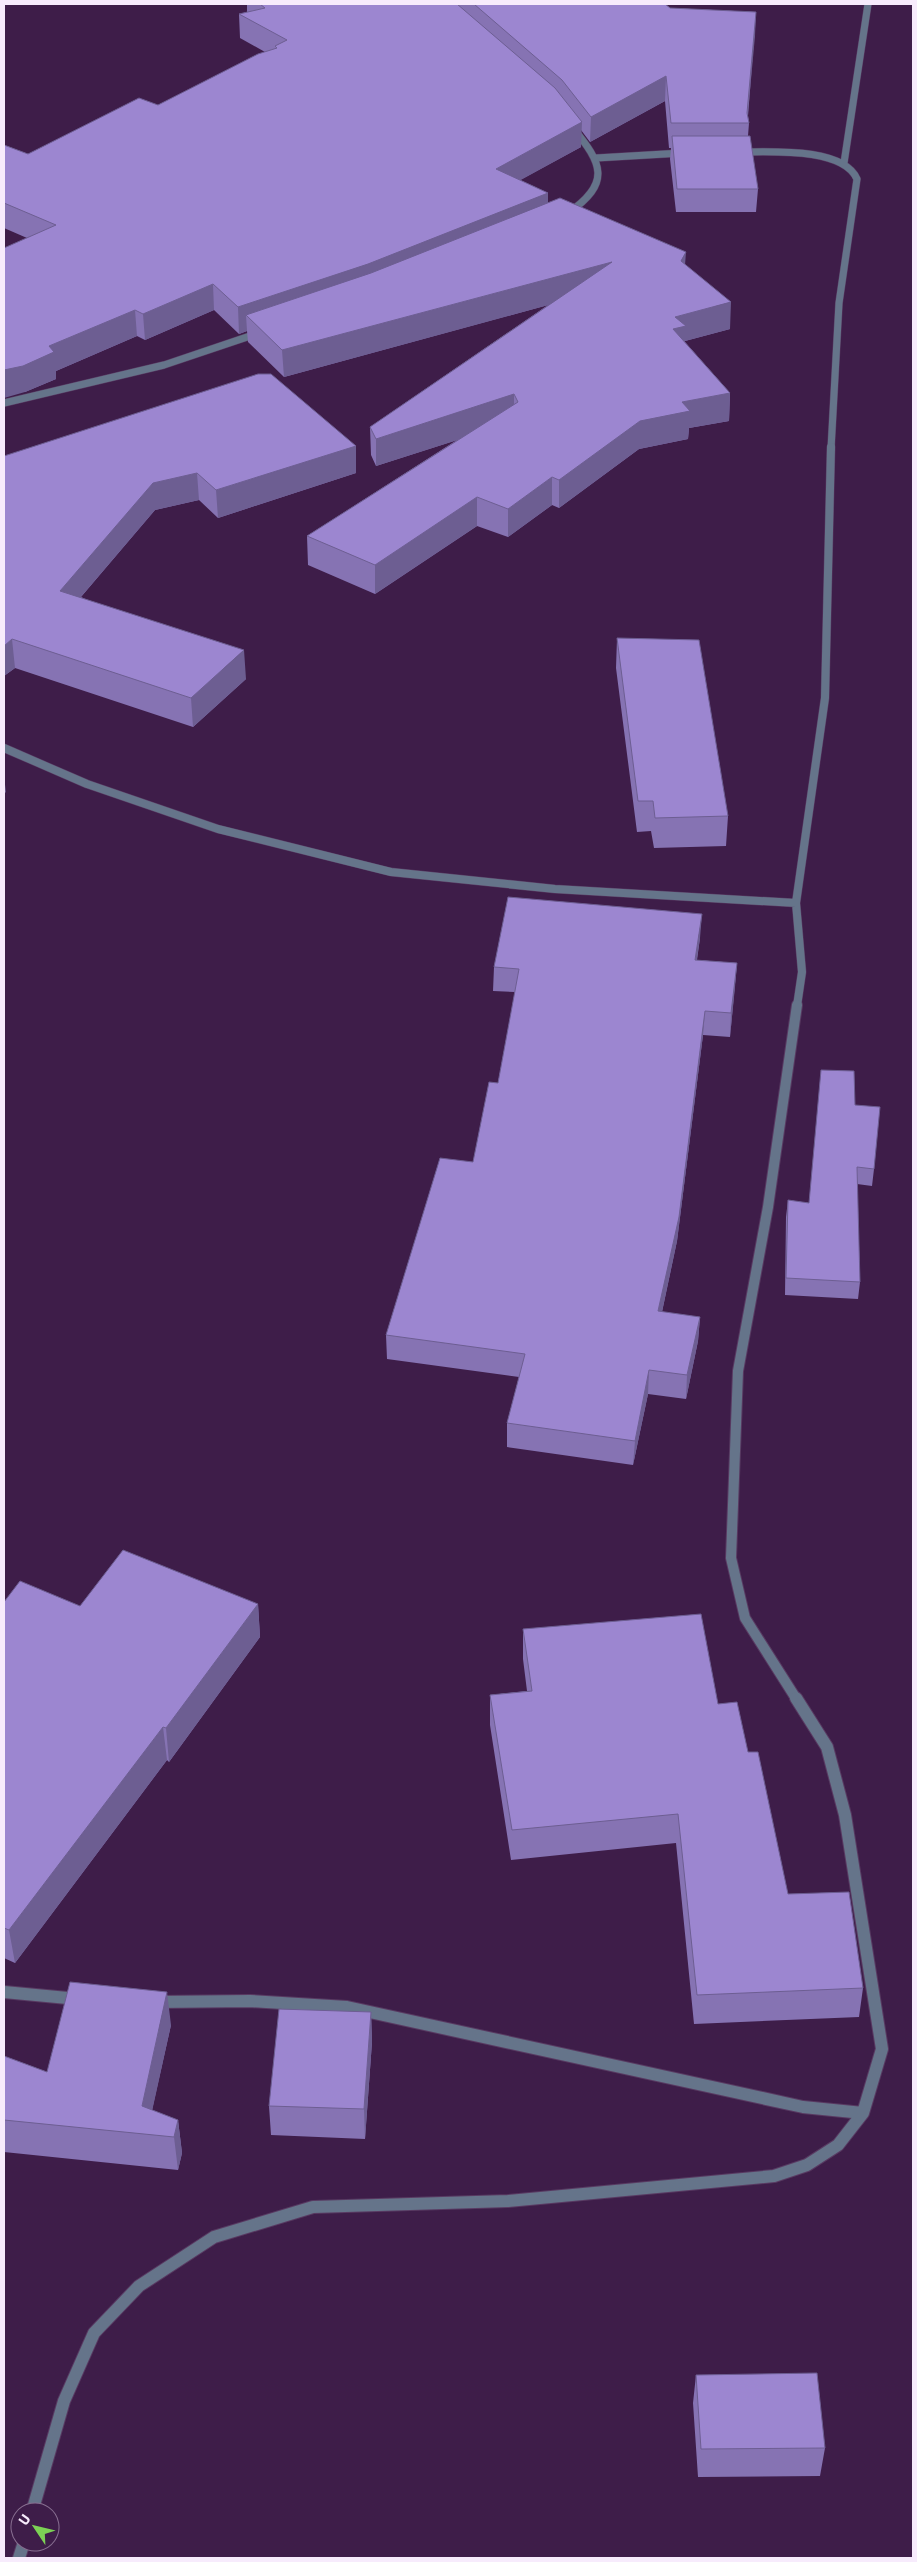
<svg xmlns="http://www.w3.org/2000/svg" width="917" height="2562" viewBox="0 0 917 2562" font-family="'IBM Plex Sans',sans-serif">
	<rect width="100%" height="100%" fill="#3e1d49"/>
	<g fill="none" stroke-linecap="round" stroke-linejoin="round">
		<defs>
			<path id="minor-far3" d="M739,152c31,0 104,-5 118,27l-18,124 -8,146
				M596,158l86,-5
				M844,163l24,-159"/>
			<path id="minor-far2" d="M4,748l83,36 131,45 173,43 164,17 241,14
				M797,1006l5,-34 -6,-69 29,-205 6,-251"/>
			<path id="minor-far1" d="M797,1700l-52,-82 -14,-60 7,-187 30,-164 29,-202"/>
			<path id="minor" d="M4,1992l74,7
				M155,2002l95,-1 97,6 456,100 60,6
				M32,2512l32,-111 30,-68 45,-47 75,-49 99,-30 195,-6 266,-25 33,-11 31,-20 25,-32 19,-64 -37,-234 -18,-68 -31,-49
				M19,2558l5,-16"/>
			<path id="tertiary" d="M568,213c44,-30 34,-50 5,-85
				M4,403l160,-38 95,-32"/>
		</defs>
		<use href="#minor-far3" stroke="#583a62" stroke-width="8"/>
		<use href="#minor-far2" stroke="#583a62" stroke-width="9"/>
		<use href="#minor-far1" stroke="#583a62" stroke-width="12"/>
		<use href="#minor" stroke="#583a62" stroke-width="14"/>
		<use href="#tertiary" stroke="#583a62" stroke-width="8"/>
		<use href="#minor-far3" stroke="#65748a" stroke-width="7"/>
		<use href="#minor-far2" stroke="#65748a" stroke-width="8"/>
		<use href="#minor-far1" stroke="#65748a" stroke-width="10"/>
		<use href="#minor" stroke="#65748a" stroke-width="12"/>
		<use href="#tertiary" stroke="#65748a" stroke-width="7"/>
	</g>
	<path fill="#8673b3" d="M247,4h418l5,4 86,4 -8,104 1,7 -1,13 10,53 -2,23h-80l-6,-53 1,-11h-2l-4,-47 -75,41 -9,-12v17l-61,33 28,13v10l137,62 45,64 -45,12v1l45,51 -1,28 -40,7 -1,11 -49,10 -80,59 -7,-3 -44,32 -31,-11 -102,68 -67,-29 -1,-29 150,-96 -81,26 -5,-11 -1,-28 178,-122 -264,72 -36,-35 -1,-11 -8,3 -25,-24 -69,30 -8,-4 -81,35v8l-31,13 2,-154 -23,-10v-83l24,9 130,-49 107,-53 -25,-14 -1,-24 8,-2z
		M356,446v27l-138,45 -19,-18 -44,10 -74,87 165,82 -53,48 -178,-59 -11,8v-220z
		M617,638l111,178 -2,30 -72,2 -3,-17 -14,1 -21,-164z
		M700,938l-3,22 40,3 -7,74 -27,-2 -26,206 -15,71 38,5 -2,24 -12,58 -38,-5 -15,71 -126,-18v-24l12,-46 -132,-18 -1,-24 87,-173 25,-79 17,-91 -22,-1 1,-24z
		M855,1105l19,64 -2,17 -15,-2 3,98 -2,17 -73,-4 1,-78 2,-17 21,3z
		M4,1602l76,4 178,-2 2,33 -91,125 -2,-2 -152,203 -11,-5z
		M523,1629l195,75 30,48 40,142 75,94 -4,29 -165,7 -18,-181 -165,17 -21,-135v-30l37,-4 -4,-32z
		M371,2012l1,30 -7,97 -94,-4 -2,-29z
		M171,2025l-19,85 26,10 4,33 -4,17 -174,-18v-96l43,16z
		M696,2375l129,73 -5,28 -122,1 -5,-74z"/>
	<path fill="#6d5e92" d="M756,12l-1,24 -8,87z
		M666,76l-1,25 -75,41 1,-25z
		M582,122l-1,25 -86,47 1,-25z
		M548,193v26l-302,96 1,16 -8,3 -1,-27z
		M686,252l-2,27 -3,-18z
		M612,262l-1,26 -327,89 -2,-27z
		M213,284l1,26 -69,30 -2,-26z
		M731,302l-1,27 -45,12 -1,12 -11,-24 2,-12z
		M135,310l2,26 -81,35v8l-31,13 -21,6v-28l45,-24z
		M730,393l-1,28 -40,7 -1,11 -49,10 -80,59v-28l81,-59 42,-19z
		M514,394v28l-138,44v-27z
		M356,446v27l-138,45 -2,-28z
		M197,473l2,27 -44,10 -93,109 -2,-28 93,-108z
		M552,477v28l-44,32v-28z
		M477,497v29l-102,68v-29z
		M12,639l3,29 -11,8v-30z
		M244,650l2,29 -53,48 -2,-29z
		M4,777l2,15 -2,2z
		M702,914l-2,24 -7,46 2,-24z
		M737,963l-2,24 -5,50 1,-24z
		M705,1011l-2,24 -26,206 -20,94 1,-24z
		M700,1317l-2,24 -12,58 1,-24z
		M649,1370l-1,24 -15,71 2,-24z
		M258,1604l2,33 -91,125 -3,-34z
		M163,1727l4,33 -152,203 -6,-33z
		M167,1992l4,33 -24,109 -5,-28z
		M371,2012l1,30 -7,97 -1,-30z
		M178,2120l4,33 -4,17 -4,-33z"/>
	<path fill="#9c86d0" stroke="#6d5e92" d="M260,4h197l98,84 27,34 -86,47 52,24 -180,71 -130,43 -25,-23 -70,30 -8,-4 -86,36 5,6 -31,14 -19,4v-122l52,-23 -52,-22v-58l24,9 111,-56 19,7 100,-51 19,-6 -2,-2 12,-6 -48,-26 26,-6z
		M474,4h191l5,4 86,4 -9,101 2,10h-78l-5,-47 -75,41 -29,-37z
		M672,136h78l8,53h-81z
		M560,198l126,54 -5,9 50,41 -56,15 11,9 -13,3 57,64 -48,9 8,9 -50,10 -81,59 -7,-3 -44,32 -31,-12 -102,68 -68,-29 211,-134 -4,-8 -138,45 -6,-12 242,-165 -330,88 -36,-35 125,-42z
		M258,374h13l85,72 -140,44 -19,-17 -44,10 -93,108 184,59 -53,48 -179,-59 -8,7v-190z
		M617,638l82,2 29,176 -73,2 -2,-17h-15z
		M508,897l194,17 -7,46 42,3 -6,50 -26,-2 -26,206 -21,94 42,6 -13,58 -38,-5 -14,71 -128,-18 18,-69 -139,-19 54,-177 33,4 16,-80 9,1 21,-114 -25,-2z
		M821,1070l33,1 1,34 25,2 -6,62 -17,-2 3,115 -74,-4 2,-78 21,3z
		M123,1550l135,54 -92,124 -3,-1 -154,203 -5,-2v-326l16,-21 60,25z
		M701,1614l17,90 19,-2 11,50h10l30,142 61,-2 14,96 -166,7 -19,-181 -166,16 -22,-135 42,-4 -9,-62z
		M70,1982l97,10 -25,114 36,14 -4,17 -170,-17v-64l43,16z
		M279,2009l92,3 -7,97 -95,-3z
		M817,2373l8,75 -124,1 -5,-74z"/>
	<rect width="917" height="2562" fill="none" stroke="#f7ebfc" stroke-width="10"/>
	<g transform="translate(35 2527) rotate(305)"><circle r="24" fill="#3e1d49" stroke="#886f91"/>
	<path d="M0-4L9 19L0 12L-9 19Z" fill="#7cd155"/>
	<text y="-8" font-size="14" font-weight="bold" text-anchor="middle" fill="#f7ebfc">U</text>
	</g>
</svg>
